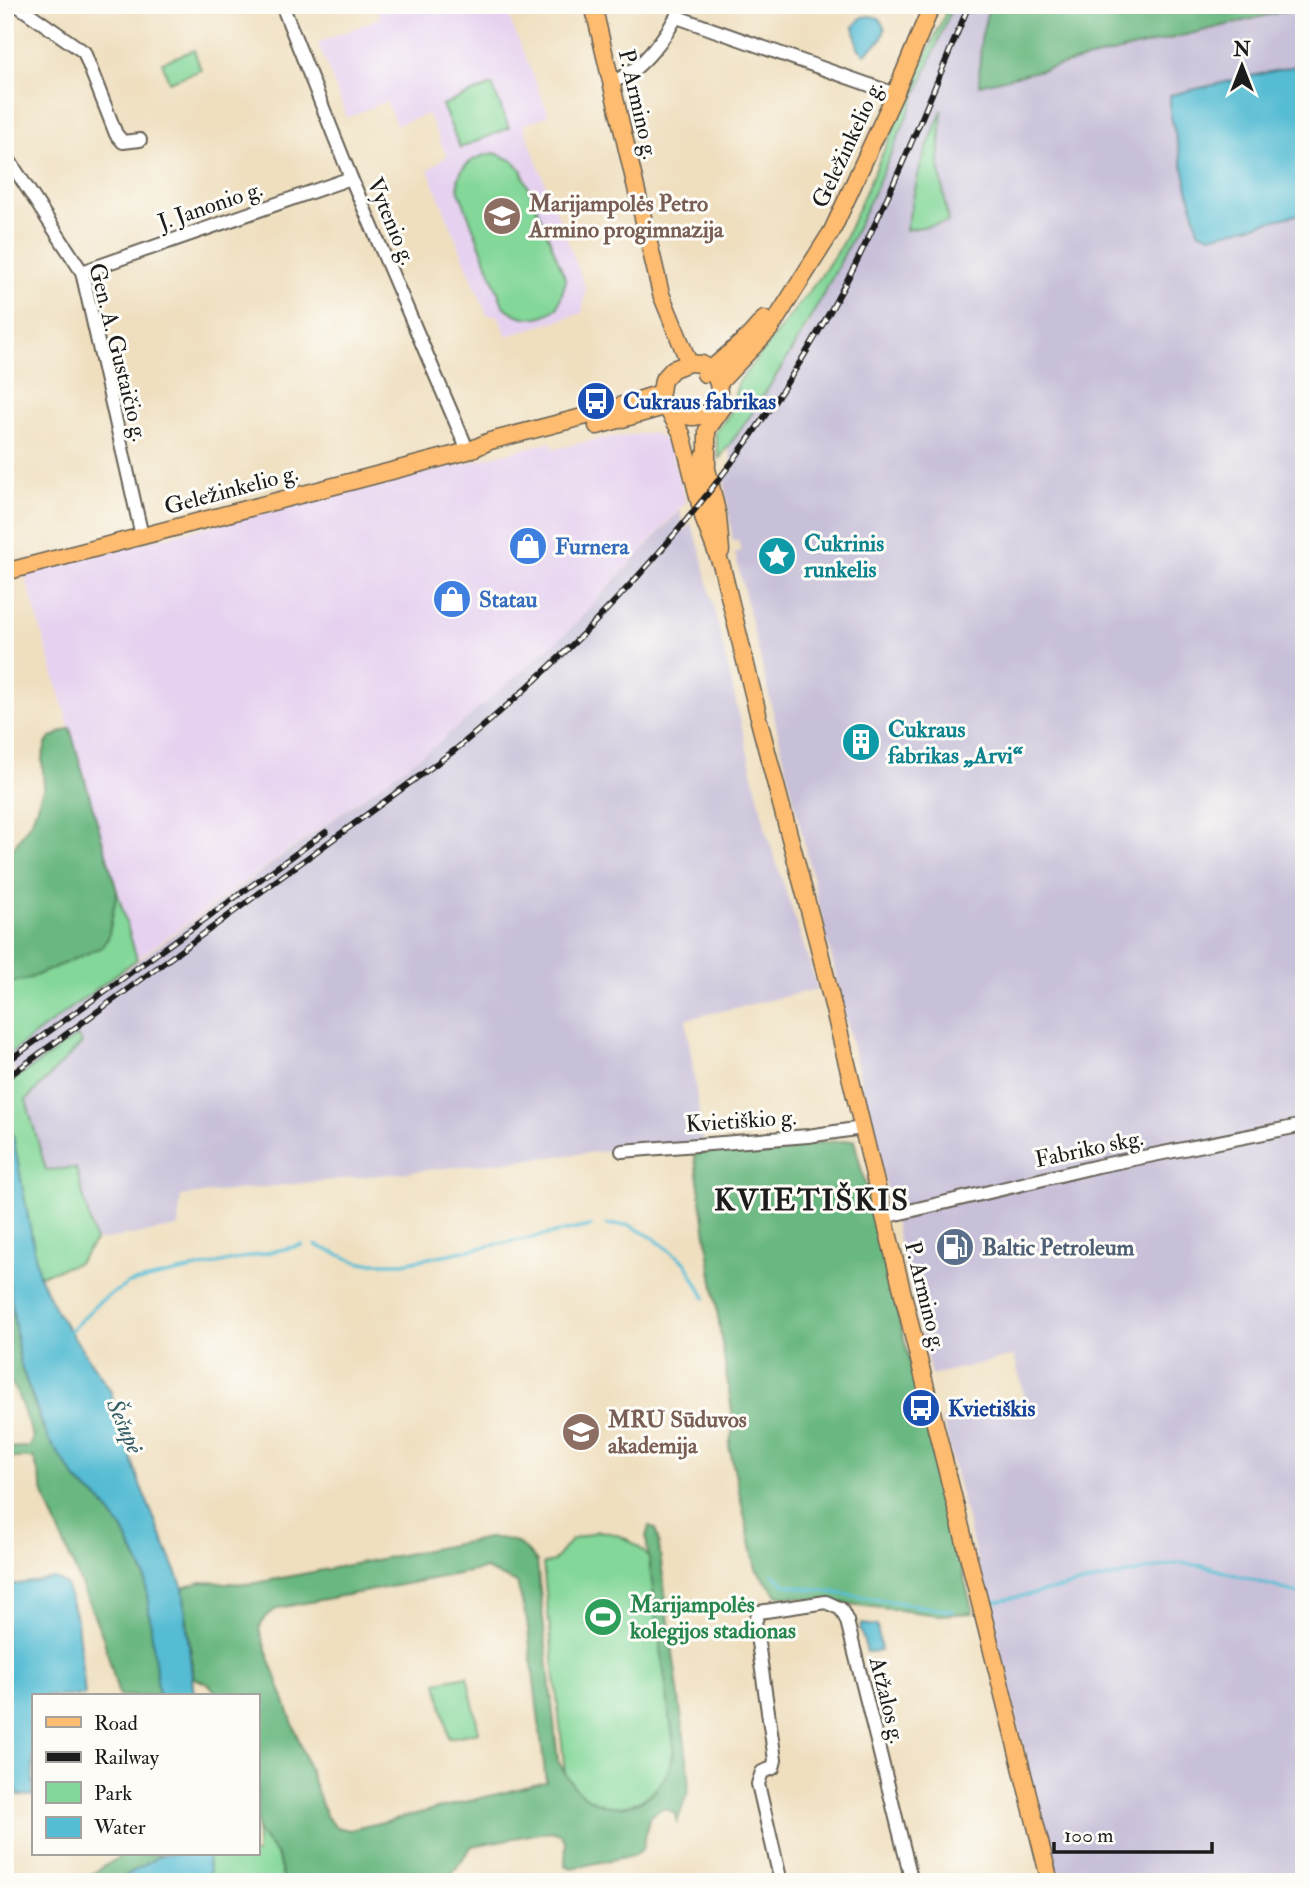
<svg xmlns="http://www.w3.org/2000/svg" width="1309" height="1887" viewBox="0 0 1309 1887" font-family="'IM FELL Double Pica',serif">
	<rect width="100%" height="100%" fill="#fdfcf7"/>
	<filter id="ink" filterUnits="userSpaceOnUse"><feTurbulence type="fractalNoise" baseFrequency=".0143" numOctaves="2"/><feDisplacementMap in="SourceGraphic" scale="14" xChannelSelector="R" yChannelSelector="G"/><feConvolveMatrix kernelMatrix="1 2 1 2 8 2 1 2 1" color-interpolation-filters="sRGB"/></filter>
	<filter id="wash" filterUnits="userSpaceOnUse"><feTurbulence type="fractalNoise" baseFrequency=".00686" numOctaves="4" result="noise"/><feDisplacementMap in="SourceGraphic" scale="28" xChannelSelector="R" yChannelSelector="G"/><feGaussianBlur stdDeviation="1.57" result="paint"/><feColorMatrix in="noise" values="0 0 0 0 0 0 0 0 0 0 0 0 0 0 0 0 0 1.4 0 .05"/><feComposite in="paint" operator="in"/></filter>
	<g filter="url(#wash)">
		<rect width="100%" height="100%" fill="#efdfbf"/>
		<path fill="#e6d2f0" d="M376,5h128l45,110 -26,10 63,164 -4,24 -75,23 -9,-21h-11l-59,-145 19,-14 -19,-42 -32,11 -10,-24 -39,17 -29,-75 62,-25z
			M653,433l11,6 7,13 15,50 -119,130 -130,112 -300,215 -113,-387 527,-130 3,7 49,-11z"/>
		<path fill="#c8bfd8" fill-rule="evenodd" d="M953,5h36l-8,34 -2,46 325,-78v1875h-247l-115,-463 83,-21 -11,-42 -83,19 -196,-822 6,-2 -3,-11 -5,1 -9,-61 9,-13 -5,-21 79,-118 95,-198zM942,113l-3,50 9,59 -42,8 15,-67z
			M680,510l4,21 7,-8 9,26 67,285 51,155 -132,30 17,122 -522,55 -3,31 -83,14 -19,-73 -30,2 -20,-70 56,-57 -6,-7 -57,40 -14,-19 432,-313 130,-112z"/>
		<path fill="#83d799" stroke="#507a5a" stroke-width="2" d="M949,5h4c-64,159 -130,317 -234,454l-4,-26 16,-21 7,-29 83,-107 22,-34z
			M194,50l7,20 -32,12 -7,-20z
			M492,85l17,43 -49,20 -18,-43z
			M942,110l-3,53 9,59 -42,8 15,-67z
			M495,153l19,8 7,8 45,111 -8,27c-18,15 -39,14 -55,-2l-44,-114c-5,-24 15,-35 36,-38z
			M117,891l20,68 -132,98v-75l7,1 96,-45z
			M77,1036l5,7 -56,57 20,70 30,-2 19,73 -17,22 -39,13 -26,-140 -8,-22v-28z
			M598,1531c22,2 39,11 53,29l23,187c-5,65 -83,81 -109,26l-22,-209 10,-2 18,-22z
			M467,1676l12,56 -30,6 -12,-56z
			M257,1830l21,27 6,25h-73l-4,-28h50z"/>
		<path fill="#6ab881" stroke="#436a4e" stroke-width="2" fill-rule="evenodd" d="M989,5h308v3l-318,77 2,-46z
			M70,728l47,163 -9,47 -6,9 -76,33 -21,2v-122l27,-40 12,-34 -2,-28 4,-14 4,-6z
			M854,1140l119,473 -35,2 -161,-20 -21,-26 -27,-123 5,-21 -40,-272z
			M5,1253l15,110 22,63 37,57 22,18 22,29 22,47 14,119h-40l-16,-59 -57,-137 -12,-42h-29v-10l23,-1 5,-9 -17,-48 -9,-13 2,-46 -4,-16z
			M649,1526l6,2 3,11 31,235 -1,18 -11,30 -3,-10 -11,-4 -14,9 -6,32 -8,6 -63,13 -7,-3 1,-23 -5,-8 -10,-3 -79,15 -26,36h-162l-6,-25 -21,-27v-134h-38l-10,-12 -15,-6 -11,-90 18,-6 50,2 237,-46c24,-1 34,5 49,24l21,199c7,11 12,23 22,31 41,34 90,4 94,-45l-28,-210zM485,1569l32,14 10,38 19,161 -196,48 -14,-3 -10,-11 -67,-187 6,-12 13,-9z
			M124,1854h39l-48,28h-35z"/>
		<path fill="#55bcd3" stroke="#386c78" stroke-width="2" d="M870,16l9,2 6,11 -4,11 -16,14 -7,-6 -4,-22 8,-9z
			M1299,65l5,3v145l-93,23 -13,-5 -28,-119v-17z
			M5,1114l8,22 26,140 17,35 54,79 29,92 44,106 11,108h-35l-14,-120 -22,-46 -22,-29 -22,-18 -31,-44 -28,-76 -15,-110z
			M54,1578l12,7 11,36 8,75h-52v100l-15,-1 -13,-45v-164z
			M862,1624l15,2 4,25 -14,1 -7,-24z
			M163,1854h44l4,28h-34l-7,-8 -11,8h-44z"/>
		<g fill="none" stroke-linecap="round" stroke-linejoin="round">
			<path stroke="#55bcd3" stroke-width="3.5" d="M607,1225h22l23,12 34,26 19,35
				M315,1245l45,18h43l188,-37
				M68,1333l31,-31 30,-19 173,-38
				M773,1574l12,11 167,26
				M993,1602l187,-39 24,3 100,29"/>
		</g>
	</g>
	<g filter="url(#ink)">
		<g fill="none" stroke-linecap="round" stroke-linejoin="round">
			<defs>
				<path id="minor" d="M17,5l67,47 32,82 7,8 17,-2
					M282,5l69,173 117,273
					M677,17l218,77
					M611,82c29,-8 59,-50 71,-77
					M5,154l77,118 60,264
					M82,272l269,-94
					M622,1151l186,-15 54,-8
					M884,1217l214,-51 206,-41
					M781,1882l-23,-98 4,-12 11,-4 2,-8 -20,-138 4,-10 67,-10 15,7 6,12 64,257"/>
				<path id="major" d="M593,5l68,289 28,69
					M705,374l43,-37 16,-18
					M719,383l51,-54 62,-98 63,-137 37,-89
					M597,426l67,-19c11,0 18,11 30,10 30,-2 33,-41 8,-53l-13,-1 -16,6 -10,11 -3,17 22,37 22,86 18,47 36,147
					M704,456l14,60 3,35
					M707,465v-35l17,-24
					M5,572l463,-121 22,-10 104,-27 66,-21
					M759,721l59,223 99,408 133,530"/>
			</defs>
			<use href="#minor" stroke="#666055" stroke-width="16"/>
			<use href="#major" stroke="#666055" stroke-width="19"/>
			<use href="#minor" stroke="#fff" stroke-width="12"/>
			<use href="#major" stroke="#fdbc6f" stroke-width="16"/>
			<defs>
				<path id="rail" d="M5,1063l321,-231
					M5,1079l450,-329c162,-133 303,-296 399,-483 43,-85 78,-174 115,-262"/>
			</defs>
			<use href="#rail" stroke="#1c1c1c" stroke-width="6"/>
			<use href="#rail" stroke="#fdfcf7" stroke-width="3.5" stroke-dasharray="10" stroke-linecap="butt"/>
		</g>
	</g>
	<defs>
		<symbol id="school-disc" viewBox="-11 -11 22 22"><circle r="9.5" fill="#8d6e63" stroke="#fdfcf7"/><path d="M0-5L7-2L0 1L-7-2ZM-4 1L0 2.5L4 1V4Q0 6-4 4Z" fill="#fff"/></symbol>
		<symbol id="bus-disc" viewBox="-11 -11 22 22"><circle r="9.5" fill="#1a4fb4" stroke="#fdfcf7"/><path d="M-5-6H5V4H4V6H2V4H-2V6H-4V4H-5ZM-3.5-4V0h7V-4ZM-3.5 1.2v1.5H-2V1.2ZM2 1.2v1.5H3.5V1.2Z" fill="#fff"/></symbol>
		<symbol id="shop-disc" viewBox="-11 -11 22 22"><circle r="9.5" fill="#3f7fe0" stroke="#fdfcf7"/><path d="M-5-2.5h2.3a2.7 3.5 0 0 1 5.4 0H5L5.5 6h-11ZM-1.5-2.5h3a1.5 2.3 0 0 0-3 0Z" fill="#fff"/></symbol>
		<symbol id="sight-disc" viewBox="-11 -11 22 22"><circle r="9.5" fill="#0f9aa8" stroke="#fdfcf7"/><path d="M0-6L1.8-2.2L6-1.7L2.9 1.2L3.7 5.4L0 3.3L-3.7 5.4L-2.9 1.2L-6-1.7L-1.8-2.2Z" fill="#fff"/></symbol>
		<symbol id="building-disc" viewBox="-11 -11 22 22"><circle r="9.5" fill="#0f9aa8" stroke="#fdfcf7"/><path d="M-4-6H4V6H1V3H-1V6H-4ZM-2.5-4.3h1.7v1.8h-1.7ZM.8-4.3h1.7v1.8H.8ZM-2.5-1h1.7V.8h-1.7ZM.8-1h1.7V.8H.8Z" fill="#fff"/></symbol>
		<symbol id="fuel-disc" viewBox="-11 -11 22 22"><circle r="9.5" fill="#5c6f8a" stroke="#fdfcf7"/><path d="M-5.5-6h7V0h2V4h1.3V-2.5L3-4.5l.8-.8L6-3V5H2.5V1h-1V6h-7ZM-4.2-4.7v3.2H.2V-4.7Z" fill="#fff"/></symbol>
		<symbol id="university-disc" viewBox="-11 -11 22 22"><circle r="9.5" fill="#8d6e63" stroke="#fdfcf7"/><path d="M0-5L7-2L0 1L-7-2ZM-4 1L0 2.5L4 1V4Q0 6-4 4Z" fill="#fff"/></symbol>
		<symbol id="stadium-disc" viewBox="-11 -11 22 22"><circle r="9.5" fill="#2e9e5b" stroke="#fdfcf7"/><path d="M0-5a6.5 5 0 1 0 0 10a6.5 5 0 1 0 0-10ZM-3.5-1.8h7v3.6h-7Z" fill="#fff"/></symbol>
	</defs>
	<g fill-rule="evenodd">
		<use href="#school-disc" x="480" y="194" width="44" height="44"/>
		<use href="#bus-disc" x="574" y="379" width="44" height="44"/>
		<use href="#shop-disc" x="506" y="524" width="44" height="44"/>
		<use href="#sight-disc" x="755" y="534" width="44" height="44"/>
		<use href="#shop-disc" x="430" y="577" width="44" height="44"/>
		<use href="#building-disc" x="839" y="720" width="44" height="44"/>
		<use href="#fuel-disc" x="933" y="1225" width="44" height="44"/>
		<use href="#bus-disc" x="899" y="1386" width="44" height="44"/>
		<use href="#university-disc" x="559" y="1410" width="44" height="44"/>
		<use href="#stadium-disc" x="581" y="1595" width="44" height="44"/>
	</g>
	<g text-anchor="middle" stroke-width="6" stroke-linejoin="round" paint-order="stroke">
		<g font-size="23" fill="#1c1c1c" stroke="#fdfcf7">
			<text transform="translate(639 104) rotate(77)" y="8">P. Armino g.</text>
			<text transform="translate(847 144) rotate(-65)" y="8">Geležinkelio g.</text>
			<text transform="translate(210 205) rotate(-19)" y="8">J. Janonio g.</text>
			<text transform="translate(392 221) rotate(67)" y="8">Vytenio g.</text>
			<text transform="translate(119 352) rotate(76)" y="8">Gen. A. Gustaičio g.</text>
			<text transform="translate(231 489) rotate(-15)" y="8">Geležinkelio g.</text>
			<text transform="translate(741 1120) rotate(-4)" y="8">Kvietiškio g.</text>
			<text transform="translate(1089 1148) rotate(-12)" y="8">Fabriko skg.</text>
			<text transform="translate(926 1296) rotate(76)" y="8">P. Armino g.</text>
			<text transform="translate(888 1700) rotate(76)" y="8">Atžalos g.</text>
		</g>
		<g font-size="23" font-weight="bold" fill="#785e54" stroke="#fdfcf7" text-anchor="start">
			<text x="529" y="211">Marijampolės Petro<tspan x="529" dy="26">Armino progimnazija</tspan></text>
			<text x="608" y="1427">MRU Sūduvos<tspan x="608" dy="26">akademija</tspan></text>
		</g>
		<g font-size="23" font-weight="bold" fill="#164399" stroke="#fdfcf7" text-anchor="start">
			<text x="623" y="409">Cukraus fabrikas</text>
			<text x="948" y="1416">Kvietiškis</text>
		</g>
		<g font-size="23" font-weight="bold" fill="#0d838f" stroke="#fdfcf7" text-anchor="start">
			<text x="804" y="551">Cukrinis<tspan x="804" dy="26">runkelis</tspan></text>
			<text x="888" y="737">Cukraus<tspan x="888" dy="26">fabrikas „Arvi“</tspan></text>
		</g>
		<g font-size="23" font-weight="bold" fill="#366cbe" stroke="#fdfcf7" text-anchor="start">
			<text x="555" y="554">Furnera</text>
			<text x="479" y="607">Statau</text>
		</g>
		<g font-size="23" font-weight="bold" fill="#4e5e75" stroke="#fdfcf7" text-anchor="start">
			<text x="982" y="1255">Baltic Petroleum</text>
		</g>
		<g font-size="23" font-weight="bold" fill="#27864d" stroke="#fdfcf7" text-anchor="start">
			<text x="630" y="1612">Marijampolės<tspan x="630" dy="26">kolegijos stadionas</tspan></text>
		</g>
		<g font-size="24" font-style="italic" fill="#335c65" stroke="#fdfcf7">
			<text transform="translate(125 1426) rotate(66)" y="8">Šešupė</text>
		</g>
		<g font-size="30" font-weight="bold" letter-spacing="2" fill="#1c1c1c" stroke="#fdfcf7">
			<text x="812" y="1210">KVIETIŠKIS</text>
		</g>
	</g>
	<rect width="1309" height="1887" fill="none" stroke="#fdfcf7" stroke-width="28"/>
	<rect x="32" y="1694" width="228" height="161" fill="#fdfcf7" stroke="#a3a29f" stroke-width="2"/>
	<rect x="46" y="1717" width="35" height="10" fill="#fdbc6f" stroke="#a3a29f" stroke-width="2"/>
	<text x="94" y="1730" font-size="21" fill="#1c1c1c">Road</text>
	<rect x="46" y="1752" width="35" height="10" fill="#1c1c1c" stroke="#a3a29f" stroke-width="2"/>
	<text x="94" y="1764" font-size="21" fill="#1c1c1c">Railway</text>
	<rect x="46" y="1782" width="35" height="21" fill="#83d799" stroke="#a3a29f" stroke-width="2"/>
	<text x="94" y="1800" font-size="21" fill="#1c1c1c">Park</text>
	<rect x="46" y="1817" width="35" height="21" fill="#55bcd3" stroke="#a3a29f" stroke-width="2"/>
	<text x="94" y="1834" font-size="21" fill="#1c1c1c">Water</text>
	<g transform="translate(1242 66)" stroke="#fdfcf7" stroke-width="5" paint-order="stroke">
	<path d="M0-5L12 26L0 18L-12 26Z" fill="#1c1c1c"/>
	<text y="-10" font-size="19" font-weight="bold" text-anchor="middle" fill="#1c1c1c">N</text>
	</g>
	<path d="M1054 1842v10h158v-10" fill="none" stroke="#1c1c1c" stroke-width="3.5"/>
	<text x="1064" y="1842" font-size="21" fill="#1c1c1c" stroke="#fdfcf7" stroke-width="5" paint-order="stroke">100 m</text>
</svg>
